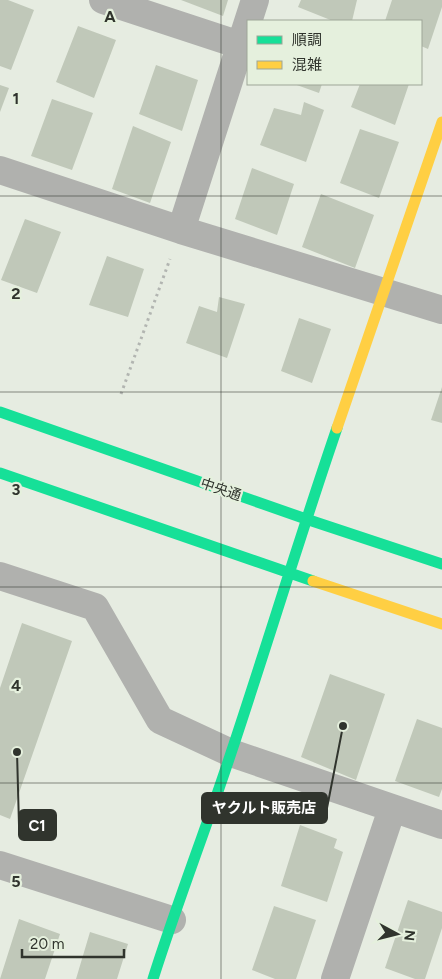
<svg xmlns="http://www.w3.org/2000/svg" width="442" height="979" viewBox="0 0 442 979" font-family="Figtree,'Noto Sans JP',sans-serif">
	<rect width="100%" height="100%" fill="#e6ece1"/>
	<path fill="#c0c8b9" d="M0,0h8l26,10 -23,60 -11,-4z
		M181,0h47l-5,16z
		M301,0h56l-5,21h-19l-35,-14z
		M392,0h50v7l-14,42 -7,-3v-25h-36z
		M78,26l38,14 -22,58 -38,-16z
		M156,65l42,15 -16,51 -43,-17z
		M294,84h28l-3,9z
		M360,84h49l-14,41 -44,-18z
		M0,85l9,3 -9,24z
		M52,99l41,14 -21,57 -41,-14z
		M304,102l20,8 -18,52 -46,-17 14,-37 27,7z
		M133,126l38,16 -21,61 -38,-14z
		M360,129l39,13 -20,56 -39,-15z
		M252,168l42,16 -17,51 -42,-16z
		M321,194l53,21 -19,53 -53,-21z
		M25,219l36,13 -24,61 -36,-13z
		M107,256l37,13 -16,48 -39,-12z
		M219,297l26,7 -18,54 -41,-15 13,-37 18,6z
		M299,318l32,11 -19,54 -31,-12z
		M442,387v36l-11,-3z
		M22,623l50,18 -62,178 -10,-4v-127z
		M330,674l55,20 -29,86 -55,-23z
		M417,719l25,9v61l-3,8 -44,-16z
		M300,825l37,14 -3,9 9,4 -16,50 -46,-16z
		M408,900l34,12v16l-17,51h-10l-30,-11z
		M274,906l42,14 -20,59h-21l-23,-9z
		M19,919l41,15 -15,45h-45z
		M90,932l38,12 -11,35h-41z"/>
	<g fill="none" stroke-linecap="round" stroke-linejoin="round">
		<path stroke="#b2b5b1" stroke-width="3" stroke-dasharray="2.5 4" stroke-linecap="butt" d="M121,394l49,-135"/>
		<path stroke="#b0b1ae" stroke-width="28" d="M103,0l137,45
			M0,170l181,60 261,80
			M181,230l74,-230
			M0,576l95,31 65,113 71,33 211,72
			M0,865l172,55
			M335,979l57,-170"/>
		<path stroke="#16e098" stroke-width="11" d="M0,412l306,107 136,45
			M0,473l313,108
			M153,979c24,-76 53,-150 78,-226 36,-108 69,-217 106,-325"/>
		<path stroke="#ffcf43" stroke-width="11" d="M337,428l105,-306
			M313,581l129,43"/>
	</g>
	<path fill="none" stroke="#30342d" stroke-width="1" stroke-opacity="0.55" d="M221,0v979M0,196h442M0,392h442M0,587h442M0,783h442"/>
	<g text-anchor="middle" stroke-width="4.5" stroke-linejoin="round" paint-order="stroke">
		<g font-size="14" fill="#30342d" stroke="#e5f0dd">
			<text transform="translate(221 489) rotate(19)" y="5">中央通</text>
		</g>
	</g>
	<g font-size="16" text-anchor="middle" font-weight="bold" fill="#30342d" stroke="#e5f0dd" stroke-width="4.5" stroke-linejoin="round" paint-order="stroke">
		<text x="110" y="22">A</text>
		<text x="16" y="104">1</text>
		<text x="16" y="299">2</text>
		<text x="16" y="495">3</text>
		<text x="16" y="691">4</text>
		<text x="16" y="887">5</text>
	</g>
	<path fill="none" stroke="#30342d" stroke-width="2" d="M343 726L327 808M17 752L19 825"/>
	<g fill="#30342d" stroke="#e5f0dd" stroke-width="2">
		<circle cx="343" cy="726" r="5"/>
		<circle cx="17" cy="752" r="5"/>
	</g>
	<g fill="#30342d" stroke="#30342d" stroke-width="2">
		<rect x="202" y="793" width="125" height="30" rx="5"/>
		<rect x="19" y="810" width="37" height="30" rx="5"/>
	</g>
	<g font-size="15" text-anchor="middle" font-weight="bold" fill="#fff">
		<text x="264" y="813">ヤクルト販売店</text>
		<text x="37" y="831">C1</text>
	</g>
	<rect x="247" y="20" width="175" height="65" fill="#e5f0dd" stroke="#9da597"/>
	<rect x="257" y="36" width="25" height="8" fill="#16e098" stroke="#9da597"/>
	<text x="292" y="45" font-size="15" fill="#30342d">順調</text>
	<rect x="257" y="61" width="25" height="8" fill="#ffcf43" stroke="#9da597"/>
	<text x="292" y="70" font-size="15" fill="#30342d">混雑</text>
	<g transform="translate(397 934) rotate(97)" stroke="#e5f0dd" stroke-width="4" paint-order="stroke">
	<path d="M0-4L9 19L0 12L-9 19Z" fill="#30342d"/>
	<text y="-8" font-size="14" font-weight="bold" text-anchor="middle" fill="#30342d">N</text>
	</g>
	<path d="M22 949v8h102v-8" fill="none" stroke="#30342d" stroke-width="2.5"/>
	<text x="30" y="949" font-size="15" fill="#30342d" stroke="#e5f0dd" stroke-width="4" paint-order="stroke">20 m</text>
</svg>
